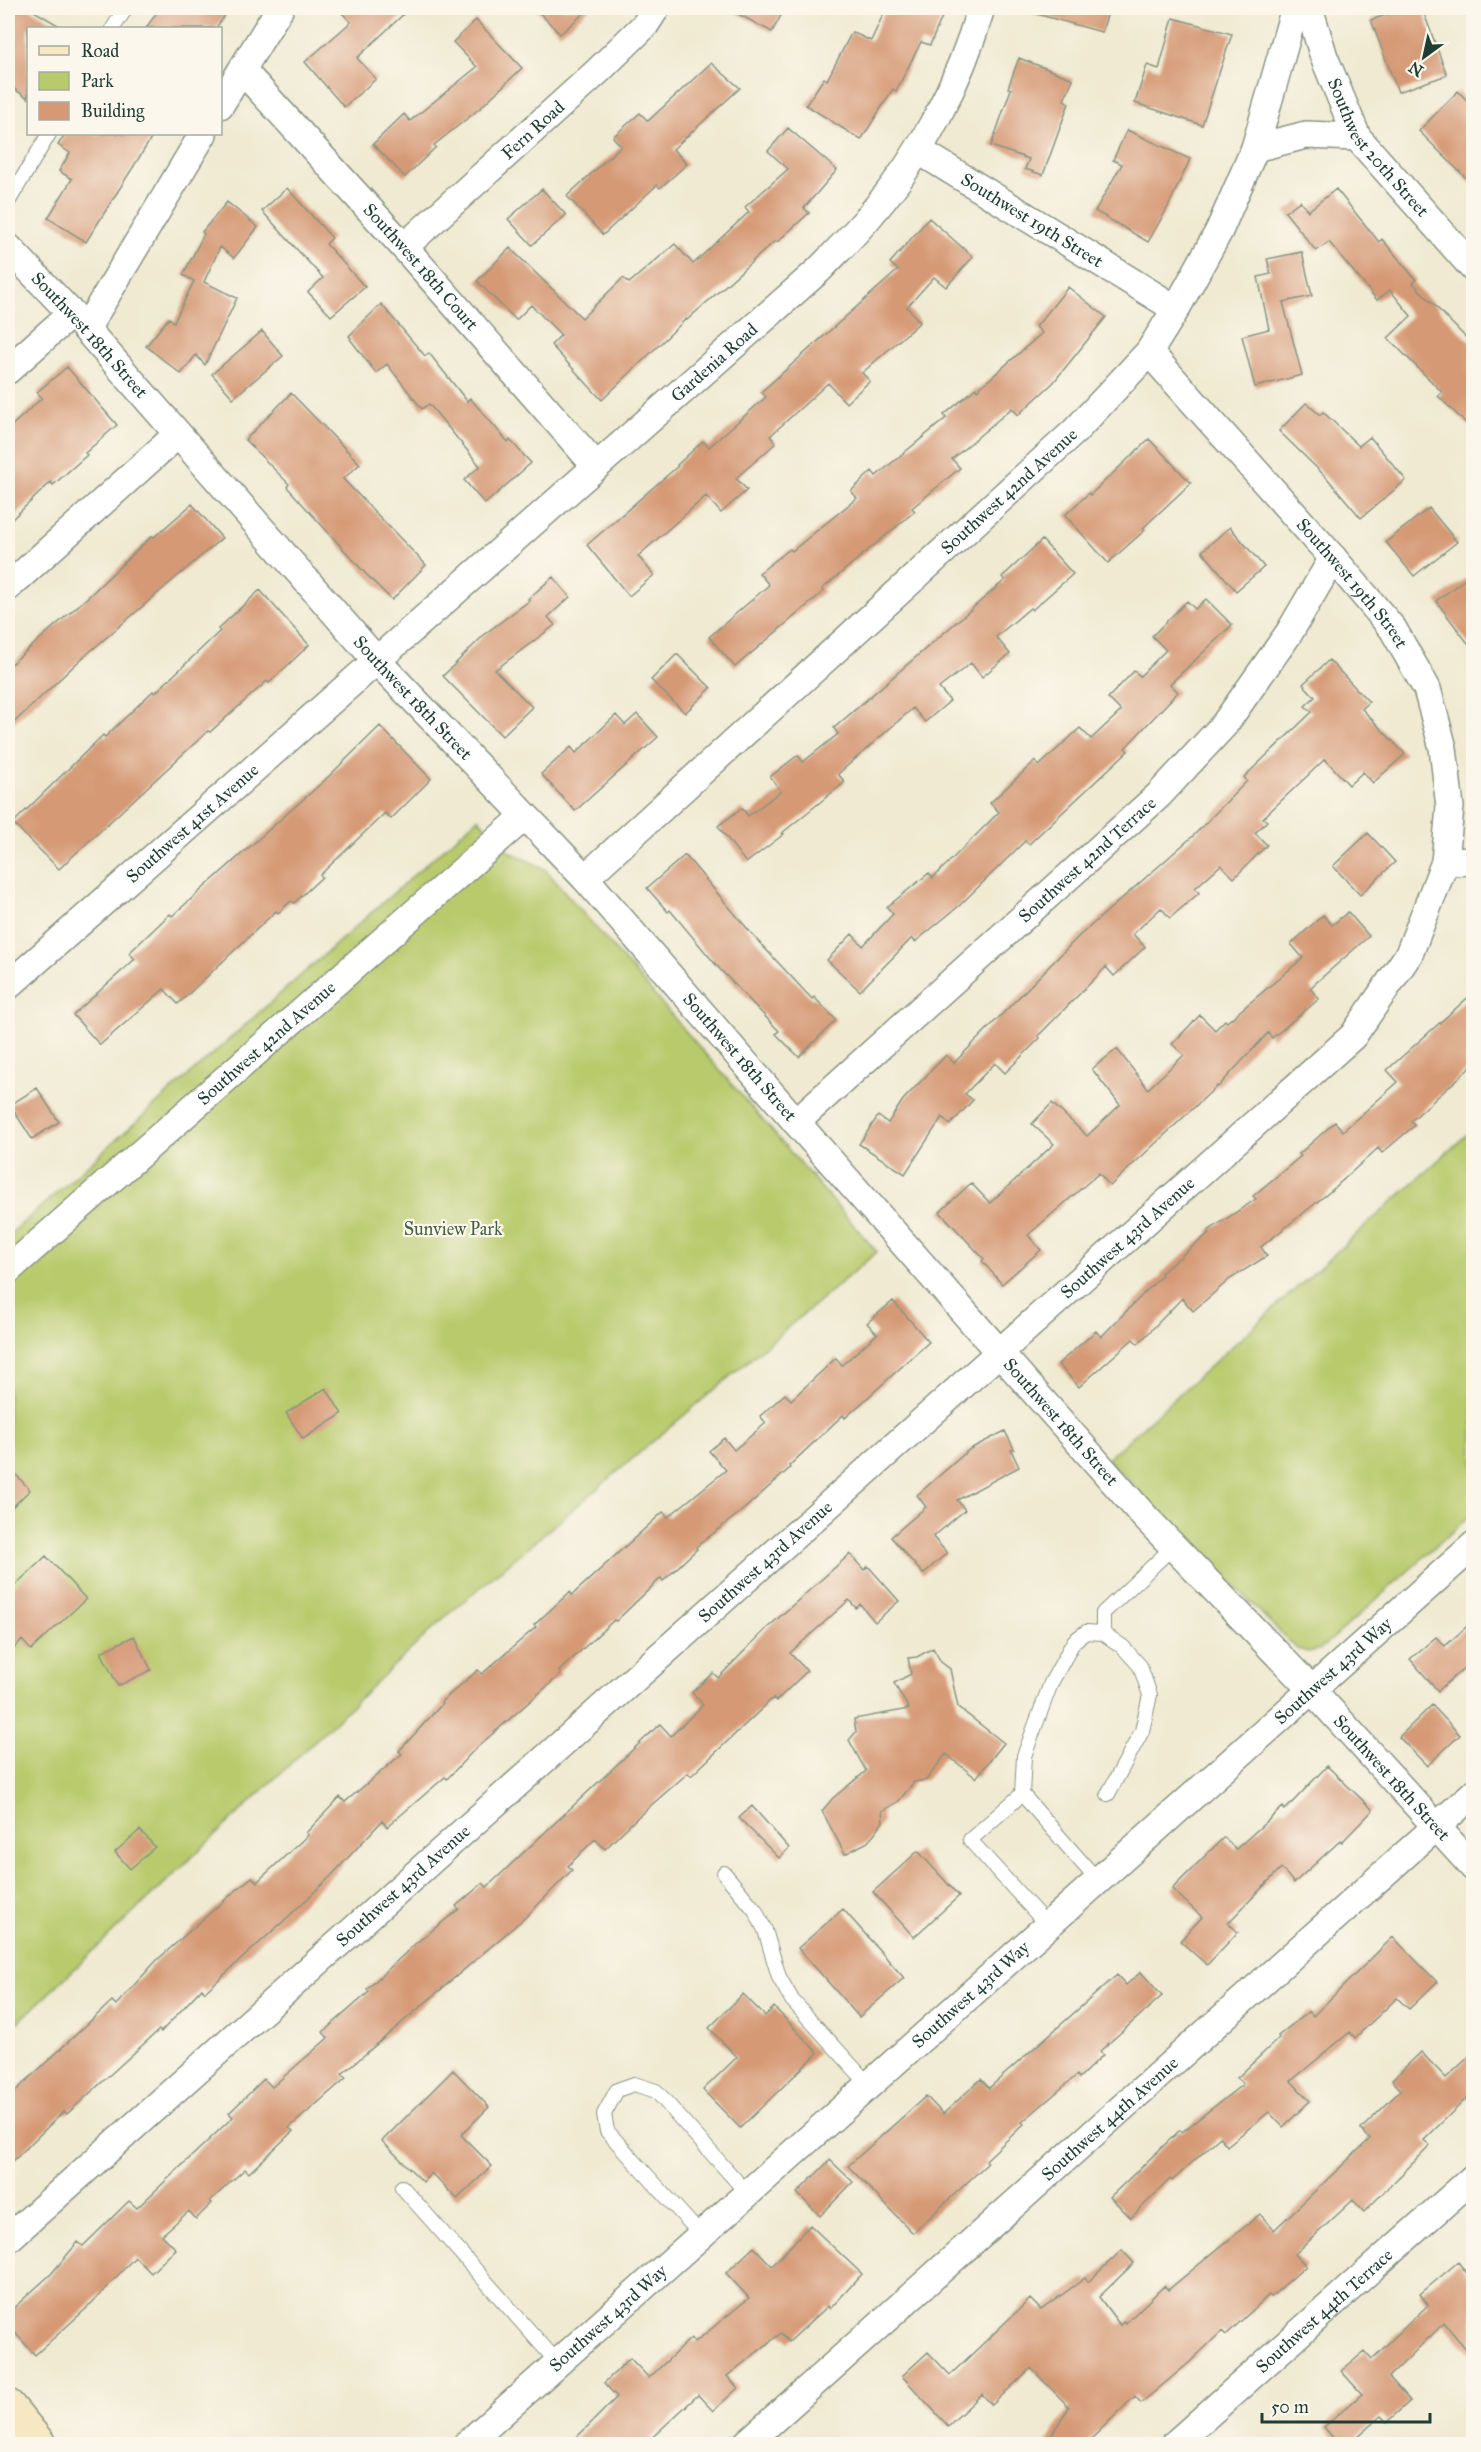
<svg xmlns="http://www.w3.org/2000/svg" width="1481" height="2452" viewBox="0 0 1481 2452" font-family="'IM FELL Great Primer',serif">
	<rect width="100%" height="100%" fill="#fbf7ec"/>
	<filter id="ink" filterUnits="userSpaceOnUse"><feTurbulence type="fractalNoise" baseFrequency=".0167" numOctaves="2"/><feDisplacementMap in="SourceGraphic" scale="12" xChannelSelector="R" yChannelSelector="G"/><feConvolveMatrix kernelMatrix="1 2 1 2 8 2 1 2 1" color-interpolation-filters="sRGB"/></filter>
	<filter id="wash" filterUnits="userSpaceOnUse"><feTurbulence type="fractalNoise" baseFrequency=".008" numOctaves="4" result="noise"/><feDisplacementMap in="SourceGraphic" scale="24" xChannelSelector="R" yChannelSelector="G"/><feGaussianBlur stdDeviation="1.35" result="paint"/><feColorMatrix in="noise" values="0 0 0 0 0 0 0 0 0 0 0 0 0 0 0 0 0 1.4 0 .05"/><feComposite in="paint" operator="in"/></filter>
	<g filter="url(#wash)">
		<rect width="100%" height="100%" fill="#f0ead2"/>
		<path fill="#b9ca6d" stroke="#6c8450" stroke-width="1.5" d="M478,818l30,33 37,18 332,383 -434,367 -435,413v-796z
			M1473,1129v384l-152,136 -13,3 -11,-3 -190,-190z"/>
		<g id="blocks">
			<path fill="#d59974" d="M8,8h21l34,20h-35v70l-20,-13z
				M160,8h70l-14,20h-70z
				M337,8h73l-53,50 19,21 -32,28 -39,-45 46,-40z
				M535,8h55l-30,26z
				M727,8h58l-13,24z
				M886,8h34l22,9 -12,28 -9,-3 -25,49 -3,-2 -32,51 -55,-35 18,-27 3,2 25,-48 19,9z
				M1034,8h75l-7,24 -69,-19z
				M1406,8h16l25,67 -49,17 -27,-72z
				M1173,18l59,16 -30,91 -67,-22 12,-38 12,4z
				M476,20l46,48 -43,41 -45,36 2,2 -31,30 -32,-33 31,-30 6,7 67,-54 -24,-25z
				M1019,58l54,21 -9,21 5,3 -26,72 -18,-6 4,-10 -38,-13 20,-57 -3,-1z
				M711,63l29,25 -67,61 14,15 -27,24 -3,-3 -54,50 -36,-39 54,-50 -8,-9 27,-24 8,8z
				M1458,91l15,16v78l-54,-54z
				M788,128l49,42 -33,38 5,5 -32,29 -2,-1 -88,79 -1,-1 -84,81 -51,-55 10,-10 -30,-30 -15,15 -39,-39 33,-33 72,70 41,-40 6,5 46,-39 18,20 56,-52 -4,-5 43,-38 -20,-18z
				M1127,130l63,29 -22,48 -20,35 -53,-31 27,-47 -9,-4z
				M65,134h89l-68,108 -38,-24 24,-39 -13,-8 11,-18 -12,-8z
				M287,188l45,50 -6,6 39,43 -34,29 -23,-24 15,-14 -61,-67z
				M542,189l24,26 -34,30 -24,-26z
				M1336,189l43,53 3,-3 34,41 -3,3 60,62v85l-35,-34 4,-4 -54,-54 23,-22 -21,-26 -13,10 -48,-58 -13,9 -31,-39 15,-11 8,10z
				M227,202l31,25 -24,31 -14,-11 -16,35 33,16 -32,67 -9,-10 -15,19 -35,-28 23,-28 5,4 20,-41 -11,-6 21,-41 -2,-2z
				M929,218l44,39 -27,30 -12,-10 -27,30 13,15 -58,51 8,8 -24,22 -18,-20 -58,53 6,7 -40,35 11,12 -26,23 -15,-17 -68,60 16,19 -25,21 -42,-51 91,-79 -1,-1 26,-24 6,6 57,-50 -5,-5 137,-122 -8,-7z
				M1302,252l10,44 -29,6 19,73 -47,12 -13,-51 27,-7 -11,-52 13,-3 -4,-15z
				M1068,287l38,30 -53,66 -35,32 -6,-7 -60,51 8,9 -48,40 3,3 -93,78 2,2 -89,76 -26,-30 60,-52 -10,-12 31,-24 2,2 65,-53 -6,-7 21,-20 4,5 70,-58 -2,-3 32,-27 1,2 65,-57 -6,-6z
				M381,304l44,52 4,-3 38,48 3,-3 38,44 2,-2 21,23 -46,41 -21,-24 16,-14 -51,-62 -7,5 -35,-45 -11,9 -26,-34 1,-1 -2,-2z
				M262,331l21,25 -50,42 -21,-24z
				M67,367l50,58 -32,28 2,2 -34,30 -2,-3 -43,41v-94l34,-31 -5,-6z
				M291,393l69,71 -17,15 83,86 -34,35 -27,-27 -78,-86 2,-3 -44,-44z
				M1306,403l14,12 3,-3 36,34 11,-9 36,43 -45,38 -34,-40 -48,-47z
				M1149,439l42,44 -48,45 2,2 -37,33 -43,-48 24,-22 1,2z
				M192,504l30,34 -143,123 -71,67v-61l81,-71 63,-60 2,1z
				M1429,508l28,34 -43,34 -28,-34z
				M1230,527l34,40 -28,24 -34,-40z
				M1042,540l31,34 -41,36 -2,-2 -34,29 14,17 -28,23 -11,-14 -32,25 11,13 -25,21 -12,-14 -75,66 7,8 -63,51 2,1 -38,29 -28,-37 24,-18 6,8 33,-25 -11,-14 28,-22 5,7 35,-28 -4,-6 171,-148 -3,-3z
				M1473,573v77l-37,-49z
				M553,577l17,20 -22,20 7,8 -60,45 37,37 -30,29 -59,-60 43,-43 43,-32 -1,-2z
				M260,590l49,55 -40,38 -2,-2 -57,51 -2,-1 -149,138 -46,-46 90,-88 2,2 48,-46 2,2 65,-62 -2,-2z
				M1206,599l26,26 -62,59 8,8 -53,56 3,3 -99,93 -4,-3 -66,65 -44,36 -3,-4 -52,53 -33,-31 25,-26 11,12 30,-32 -6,-7 42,-34 4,5 66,-66 -9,-9 45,-42 4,5 41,-38 11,11 30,-28 -13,-13 26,-27 6,5 26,-26 -14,-14 35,-35 8,8z
				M677,654l34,34 -26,25 -34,-33z
				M1329,660l40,42 -7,7 43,45 -32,29 -10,-11 -14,13 -24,-26 -62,59 4,3 -12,12 12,12 -33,33 -13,-13 -26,23 4,5 -29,25 -9,-10 -28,26 12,13 -31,29 -8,-9 -68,69 2,2 -35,35 -10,-10 -30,31 8,6 -23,25 -8,-8 -37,57 -46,-30 19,-28 10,7 15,-23 43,-45 8,8 124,-126 115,-101 54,-55 -3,-4 68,-65 -7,-6 10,-9 -12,-13z
				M637,714l21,23 -83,74 -34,-37 30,-27 5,6 40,-38 9,10z
				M380,726l51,53 -40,40 -6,-6 -65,62 2,2 -28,26 -3,-2 -13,12 -2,-2 -98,93 -14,-15 -64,56 -27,-30 62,-56 -6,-6 41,-39 2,2 153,-136z
				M1368,833l27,29 -35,33 -27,-29z
				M685,855l72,85 55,59 2,-2 22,23 -37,37 -23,-23 3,-3 -62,-65 -47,-56 -2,2 -21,-24z
				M1348,912l21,24 -59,52 9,11 -47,39 -4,-5 -50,54 -1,-1 -107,100 -11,-13 -71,62 13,15 -39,34 -20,-23 2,-2 -44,-47 31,-29 19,20 64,-59 -22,-20 20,-21 35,33 33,-31 -28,-36 25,-20 31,40 36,-34 -12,-11 28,-29 15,15 10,-10 2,2 76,-64 -12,-14 32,-29 9,10z
				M1473,993v72l-62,56 4,4 -33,28 -4,-5 -46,42 -71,57 6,9 -37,23 -37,32 -11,-13 -44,46 -5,-5 -54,48 -21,-23 38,-33 5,6 61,-62 -1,-2 48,-40 -1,-2 48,-32 -3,-3 48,-40 -2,-2 36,-32 8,9 55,-49 -11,-12z
				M37,1088l22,34 -27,17 -22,-34z
				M893,1301l36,41 -84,76 -2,-3 -54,51 1,2 -47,42 -47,37 1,2 -34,32 -2,-3 -45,43 -2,-1 -55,51 2,3 -87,76 -27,29 -2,-2 -58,50 -5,-6 -51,55 -44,42 -82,74 -3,-4 -41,44 -2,-2 -92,84 -3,-3 -56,55v-68l104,-97 4,4 41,-45 70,-62 25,-21 5,5 51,-47 -2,-2 34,-36 5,5 57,-48 -3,-3 43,-47 -1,-2 37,-32 4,4 54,-47 -2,-2 36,-33 2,3 91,-83 5,5 58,-47 -17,-19 15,-13 10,12 32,-27 -6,-7 25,-22 6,6 45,-42 6,7 35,-31 -10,-11z
				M326,1388l16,26 -39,25 -17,-26z
				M1005,1431l9,18 -3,1 8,17 -62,33 8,10 -32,27 14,16 -24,21 -32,-37 35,-30 -9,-12 53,-46z
				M8,1466l22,24 -22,21z
				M850,1554l14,16 4,-4 31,35 -24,21 -15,-18 -4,4 -7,-8 -59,53 17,18 -31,30 -3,-3 -82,78 -3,-3 -48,42 -35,34 -10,-10 -27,27 4,4 -43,44 -187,160 4,4 -57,50 4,3 -44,42 -4,-4 -35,32 2,2 -16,16 -7,-8 -27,24 14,14 -25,24 -16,-16 -48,51 -52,47 -27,-30v-12l43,-39 27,-32 5,4 46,-45 8,7 96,-91 -4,-4 35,-34 8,8 56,-49 -5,-6 46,-40 -2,-3 48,-45 44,-35 -3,-3 27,-23 4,4 173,-163 11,12 32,-31 -11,-13 21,-19 5,5 48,-49z
				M46,1556l40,43 -55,51 -9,-10 -14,14v-62z
				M1473,1621v39l-35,31 -28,-32 26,-22 9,9z
				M134,1636l17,34 -33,16 -17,-34z
				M933,1648l8,14 9,7 8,38 46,36 -28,35 -30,-24 -20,26 -12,2 -16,20 -16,9 1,11 -15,20 -23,12 -23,-43 11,-13 33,-27 -17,-31 7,-8 -2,-13 55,-10 -15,-26 17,-9 -3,-16 9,-1z
				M1432,1705l28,30 -33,31 -28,-29z
				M1327,1766l46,44 -31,32 -1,-2 -47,43 -13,-15 -53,55 10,9 -31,33 -27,-24 22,-24 -30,-28 52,-52 12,12 47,-42 2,3z
				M752,1806l37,42 -10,10 -40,-40z
				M140,1830l15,17 -25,22 -15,-17z
				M918,1851l41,45 -45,41 -41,-45z
				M843,1909l61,69 -45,39 -61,-69z
				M1393,1937l44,45 -28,27 -12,-11 -42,40 -5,-6 -59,49 19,20 -27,26 -14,-15 -42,34 -7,-9 -48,44 -2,-2 -39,39 -21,-21 70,-67 2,2 61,-48 -6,-6 42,-40 -1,-2 31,-25 4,5z
				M1141,1972l21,24 -62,55 3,4 -24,23 -2,-3 -55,47 2,2 -38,36 2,3 -75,70 -65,-67 78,-70 17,18 38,-35 8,9 128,-113 9,10z
				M743,1994l22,22 9,-9 44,46 -78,75 -37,-38 34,-33 -28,-29z
				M1421,2052l25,26 27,-25v39l-49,48 6,6 -66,66 -11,-12 -58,54 11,12 -35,31 -2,-2 -43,40 -4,-4 -32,31 -49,41 -6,-7 -50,49h-40l24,-38 -38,-39 -39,37 -10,-11 -34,32 -46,-50 26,-24 22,23 80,-76 11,11 44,-32 3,4 34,-32 12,13 -35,34 21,28 4,-4 2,2 38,-37 4,4 92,-76 14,16 96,-91 -9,-10 40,-39 -9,-10z
				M453,2070l36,37 -28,28 31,31 -35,33 -26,-26 -8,9 -41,-41z
				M830,2160l23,22 -33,34 -23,-23z
				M810,2225l52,49 -32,35 -2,-3 -39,36 -8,-9 -54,43 11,12 -25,23 -15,-16 -54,50h-75l48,-48 -13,-14 26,-25 19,20 42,-40 4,4 54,-44 -23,-25 28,-26 18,19z
				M1458,2262l15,19v76l-29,-34 -55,54 21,24 -23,21 -6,-6 -33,29h-9l-15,-18 38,-33 -21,-23 24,-20 7,8 56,-54 -8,-11z"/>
		</g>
	</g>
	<g filter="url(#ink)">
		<use href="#blocks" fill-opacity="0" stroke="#889483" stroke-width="1.5"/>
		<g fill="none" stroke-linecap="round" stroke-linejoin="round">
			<defs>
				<path id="lane" d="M113,28l13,-20
					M8,202l41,-68
					M1103,1633v-20l71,-67
					M1022,1794l2,-38 27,-73 23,-42 12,-9 17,1 20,14 17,19 10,29 -8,36 -34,63
					M724,1873l31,37 10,20 14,47 13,23 77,85
					M1048,1926l-78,-86 52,-46 76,87
					M402,2187l156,176
					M701,2235l-94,-104 -3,-17 13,-24 17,-6 22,7 92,103"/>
				<g id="street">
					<path id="s1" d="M1309,8l15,49 33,80 117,132"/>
					<path id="s2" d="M242,70l162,177 192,219"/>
					<path d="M220,105l60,-97"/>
					<path d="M1255,148l51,-13 51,2"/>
					<path id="s3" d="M918,150l258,159"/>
					<path id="s4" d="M8,247l78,82 291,332 208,217 211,244 348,394 168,174 162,178"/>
					<path id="s5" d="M404,247l194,-176 47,-46 11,-17"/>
					<path d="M86,329l117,-195"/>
					<path id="s6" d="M1149,352l184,206 60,71 34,60 16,59 7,59 -5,55"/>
					<path d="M8,370l64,-57"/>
					<path d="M8,587l169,-152"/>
					<path id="s7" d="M585,878l490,-447 74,-79 27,-43 43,-78 36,-83 40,-140"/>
					<path id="s8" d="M8,986l811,-716c18,-19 37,-37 53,-57 50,-58 88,-132 109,-205"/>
					<path id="s9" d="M796,1122l363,-327 65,-70 65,-92 44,-75"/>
					<path id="s10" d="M8,1270l517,-454"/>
					<path id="s11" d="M8,2239l1345,-1203 56,-82 36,-92 29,-1"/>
					<path id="s12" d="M467,2444l1007,-899"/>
					<path id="s13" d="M746,2444l728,-651"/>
					<path id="s14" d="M1175,2444l299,-267"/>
				</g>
				<path id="secondary" d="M8,2406l31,38"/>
			</defs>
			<use href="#lane" stroke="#889483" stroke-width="16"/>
			<use href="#street" stroke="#889483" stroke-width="30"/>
			<use href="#secondary" stroke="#889483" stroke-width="36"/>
			<use href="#lane" stroke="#fff" stroke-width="14"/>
			<use href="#street" stroke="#fff" stroke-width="27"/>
			<use href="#secondary" stroke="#f7e8c3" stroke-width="33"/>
		</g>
	</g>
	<g text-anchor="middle" stroke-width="4.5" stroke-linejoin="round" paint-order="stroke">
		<g font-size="18" fill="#1f3d34" stroke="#fbf7ec">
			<text dy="6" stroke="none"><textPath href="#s5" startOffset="174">Fern Road</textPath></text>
			<text dy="6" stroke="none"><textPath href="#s1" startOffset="158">Southwest 20th Street</textPath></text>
			<text dy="6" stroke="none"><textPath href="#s3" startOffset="134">Southwest 19th Street</textPath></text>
			<text dy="6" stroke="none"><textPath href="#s2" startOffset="266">Southwest 18th Court</textPath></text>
			<text dy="6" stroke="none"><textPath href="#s4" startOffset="120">Southwest 18th Street</textPath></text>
			<text dy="6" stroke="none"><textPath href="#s8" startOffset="942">Gardenia Road</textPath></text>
			<text dy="6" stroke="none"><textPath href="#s7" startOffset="574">Southwest 42nd Avenue</textPath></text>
			<text dy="6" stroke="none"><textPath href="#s6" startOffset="308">Southwest 19th Street</textPath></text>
			<text dy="6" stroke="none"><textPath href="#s4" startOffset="606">Southwest 18th Street</textPath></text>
			<text dy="6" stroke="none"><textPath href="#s8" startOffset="246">Southwest 41st Avenue</textPath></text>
			<text dy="6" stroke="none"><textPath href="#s9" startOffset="392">Southwest 42nd Terrace</textPath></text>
			<text dy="6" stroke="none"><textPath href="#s10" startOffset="344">Southwest 42nd Avenue</textPath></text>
			<text dy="6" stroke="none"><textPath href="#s4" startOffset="1092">Southwest 18th Street</textPath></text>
			<text dy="6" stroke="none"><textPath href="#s11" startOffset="1502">Southwest 43rd Avenue</textPath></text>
			<text dy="6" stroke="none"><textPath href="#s4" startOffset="1578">Southwest 18th Street</textPath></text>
			<text dy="6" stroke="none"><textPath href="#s11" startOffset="1016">Southwest 43rd Avenue</textPath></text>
			<text dy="6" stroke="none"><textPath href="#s12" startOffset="1161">Southwest 43rd Way</textPath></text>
			<text dy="6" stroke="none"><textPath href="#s4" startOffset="2064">Southwest 18th Street</textPath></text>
			<text dy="6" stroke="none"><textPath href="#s11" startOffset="530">Southwest 43rd Avenue</textPath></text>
			<text dy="6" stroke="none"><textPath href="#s12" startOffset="675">Southwest 43rd Way</textPath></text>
			<text dy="6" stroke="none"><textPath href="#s13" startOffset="488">Southwest 44th Avenue</textPath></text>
			<text dy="6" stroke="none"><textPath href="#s14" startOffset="200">Southwest 44th Terrace</textPath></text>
			<text dy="6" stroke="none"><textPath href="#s12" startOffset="189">Southwest 43rd Way</textPath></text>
		</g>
		<g font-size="18" fill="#466042" stroke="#fbf7ec">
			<text x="453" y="1235">Sunview Park</text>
		</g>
	</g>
	<rect width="1481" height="2452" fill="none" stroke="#fbf7ec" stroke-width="30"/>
	<rect x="27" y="27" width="195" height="108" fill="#fbf7ec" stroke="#a3ada2" stroke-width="1.5"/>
	<rect x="39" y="46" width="30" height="9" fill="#f7e8c3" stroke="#a3ada2" stroke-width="1.5"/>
	<text x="81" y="57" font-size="18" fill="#1f3d34">Road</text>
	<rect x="39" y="72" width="30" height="18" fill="#b9ca6d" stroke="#a3ada2" stroke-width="1.5"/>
	<text x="81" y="87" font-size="18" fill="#1f3d34">Park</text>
	<rect x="39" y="102" width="30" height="18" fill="#d59974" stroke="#a3ada2" stroke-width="1.5"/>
	<text x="81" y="117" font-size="18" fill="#1f3d34">Building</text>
	<g transform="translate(1424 57) rotate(213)" stroke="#fbf7ec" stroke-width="4.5" paint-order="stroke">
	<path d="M0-4.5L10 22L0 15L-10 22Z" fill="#1f3d34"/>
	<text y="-9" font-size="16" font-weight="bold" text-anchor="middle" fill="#1f3d34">N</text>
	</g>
	<path d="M1262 2413v9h168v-9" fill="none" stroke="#1f3d34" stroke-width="3"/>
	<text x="1271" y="2413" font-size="18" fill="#1f3d34" stroke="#fbf7ec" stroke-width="4.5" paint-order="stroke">50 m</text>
</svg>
